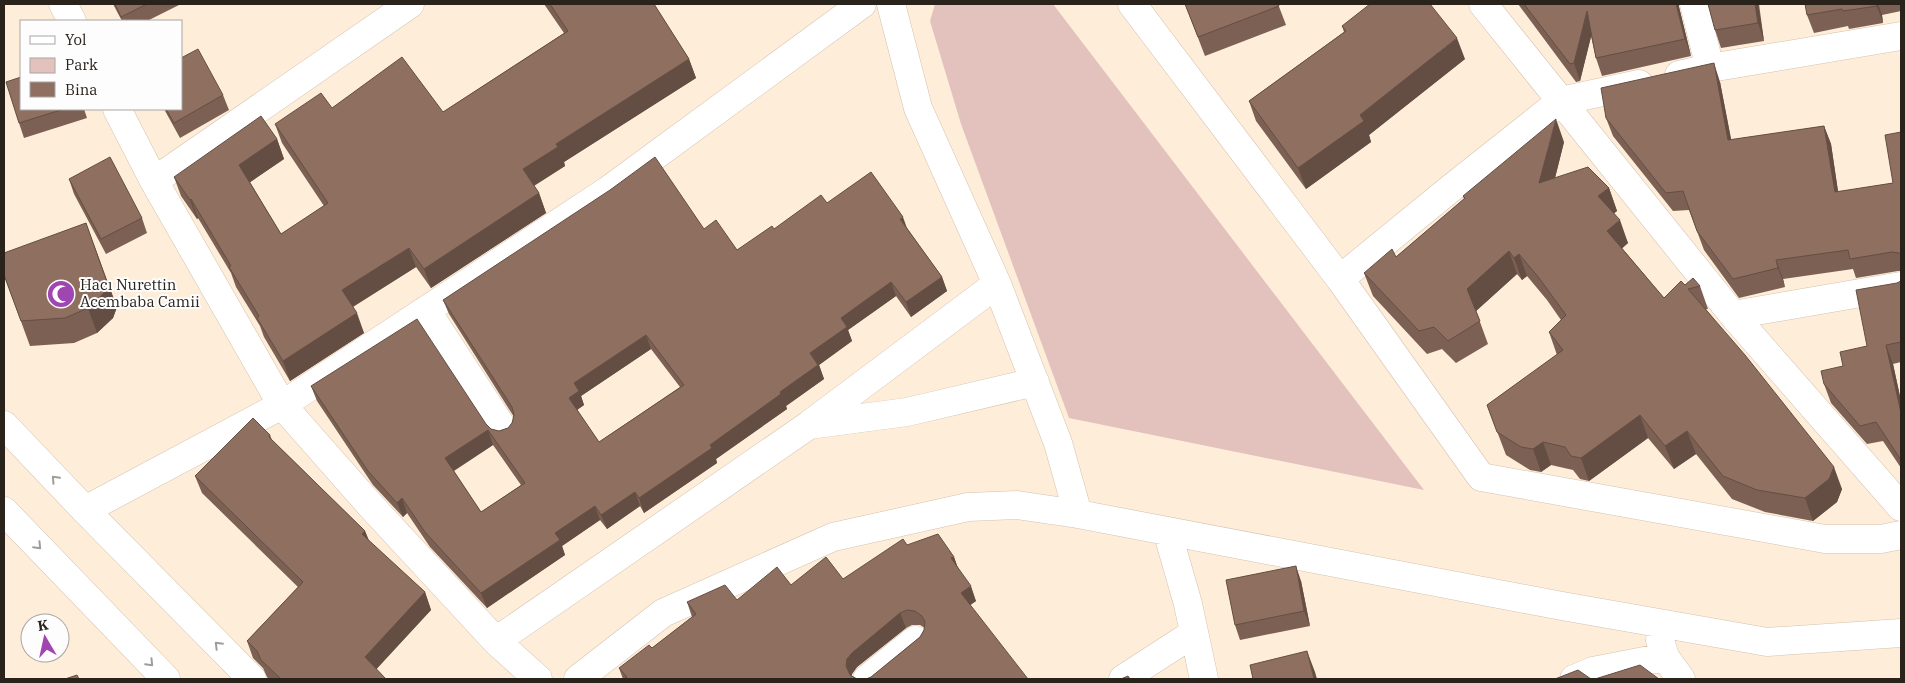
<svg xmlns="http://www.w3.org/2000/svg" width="1905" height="683" viewBox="0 0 1905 683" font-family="'IBM Plex Serif',serif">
	<rect width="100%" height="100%" fill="#feedd9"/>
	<path fill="#e3c2be" d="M935,4h118l371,486 -355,-72 -108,-294 -31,-103z"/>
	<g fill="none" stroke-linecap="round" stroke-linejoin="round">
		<defs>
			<path id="minor" d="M63,4l9,17
				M891,4l27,104 79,176 61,159 20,71
				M1132,4l208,275 141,198 344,62h56l20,-4
				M1483,4l250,311 168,192
				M1694,4l16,64
				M1679,75l31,-7 191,-32
				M117,109l37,72 128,224 89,101 125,135 42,38
				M154,181l256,-177
				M1340,279l110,-90 111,-88 78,-17
				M426,310l78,120
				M1733,315l168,-29
				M810,424l187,-140
				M85,510l197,-105 325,-214 255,-187
				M1167,531l21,73 16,75
				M1660,640l5,17 16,22
				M496,641l313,-216 98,-13 128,-30
				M578,679l85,-66 170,-76 135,-30 49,-2 61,9 484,92 205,36 134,-9
				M867,679l48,-39
				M1123,679l71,-46
				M1574,679l19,-8 72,-14"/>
			<path id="major" d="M4,425l81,85 167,169
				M4,511l162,168"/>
		</defs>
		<use href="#minor" stroke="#d4c3b0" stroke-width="29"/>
		<use href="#major" stroke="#d4c3b0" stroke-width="29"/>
		<use href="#minor" stroke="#fff" stroke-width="28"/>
		<use href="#major" stroke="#fff" stroke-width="28"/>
	</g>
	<path fill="#7b6053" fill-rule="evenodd" d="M113,4h68l-34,17h-25z
		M544,4h110l35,55 7,19 -132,84 1,4 -31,20 5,7 7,20 -115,75 -15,-21 -63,40 11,26 -74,48 -26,-44 -4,-11 -24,-39 -5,-14 -33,-55 -1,1 -16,-23 -7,-19 103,-38 7,20 -34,23 31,52 43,-28 -42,-63 -7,-19 57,-16 111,4 121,-79z
		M1185,4h93l8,21 -81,31z
		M1518,4h161v3l12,49 -89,20 -6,-18 -5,-22 -11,45 -4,1z
		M1708,4h54h-3l5,37 -43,7 -6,-18z
		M1805,4h96v7l-19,4 1,8 -34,6 -1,-3 -34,7 -7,-18z
		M1342,26l123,33 -96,76 2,7 -65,47 -50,-68 -7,-20 95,-69z
		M1720,82l11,58 93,-14 7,18 7,48 55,-9 8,-51v139h-3l-42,7 -3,-9 -70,10 2,8 -46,11 -35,-48 -15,-40 -16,1 -60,-75 -7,-18z
		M223,95l6,15 -49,28 -16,-29h17z
		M21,109h63l3,9 -63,20 -5,-15z
		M1564,142l-9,36 54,10 8,23 -3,2 14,30 -6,5 42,50 21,-13 15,1 8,23h-2l136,180 -5,13 -24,19 -48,-9 -33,-13 -36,-45 -22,15 -26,-31 -59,43 -9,-2 -7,-9 -22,-5 -10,7 -11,-2 -24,-15 -19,-50 70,-50 -8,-23 12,-12 -14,-20 -20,-24 -5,4 -5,-6 -41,37 12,33 -32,19 -14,-14 -15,5 -54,-58 -9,-23 32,-16 68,-58 -1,-3z
		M69,179l73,39 5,15 -41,21 -32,-60z
		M827,203l80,25 35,49 5,14 -36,26 -15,-21 -48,34 4,11 -33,24 5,14 -38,27 1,3 -71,50 1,4 -73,50 -4,-7 -33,23 -7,-9 -38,26 3,9 -78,53 -57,-61 -23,-34 -4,4 -30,-32 -56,-84 -6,-15 175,38 5,5 8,2 9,-3 4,-5 2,-6 -65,-103 -6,-14 261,-71 33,21 37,-21zM651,349l29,38 -81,55 -22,-32 7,-5 -3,-9zM493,445l28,40 -40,27 -27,-41z
		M86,223l31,84 -4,11 -16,15 -23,10 -44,3 -26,-71z
		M1901,281v81l-8,2 8,37v67l-18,-27 -16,3 -36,-41 -7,-19 19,-18 24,-20 30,-63z
		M270,435l2,5 93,91 4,10 56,51 6,18 -55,59 10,10h-117l-2,-2 -4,-9 -10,-10 -6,-17 51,-54 -96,-94 -7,-17z
		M907,545l47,12 3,9 19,35 -105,76 49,-40 4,-7 1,-2 -5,-3h-8l-6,3 -49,39 -5,7v2l5,3h2h-236l-4,-11 33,-20 40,-31 -5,-15 50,-2 54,-15 52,-6z
		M1301,581l9,45 -70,14 -5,-15z"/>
	<path fill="#644e43" d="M1676,4h3v3l12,49 -6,-17z
		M1755,4h3l6,37 -6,-18z
		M1876,4h2l4,11 1,8z
		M1587,11l6,18 -13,52 -6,-18z
		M1457,38l8,21 -96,76 2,7 -65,47 -8,-21 62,-53z
		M689,59l7,19 -132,84 1,4 -35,22 -7,-19 33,-25z
		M1714,63l6,19 15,77 -7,-19z
		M1556,119l8,23 -16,64 -9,-23z
		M1824,126l7,18 10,67 -6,-19z
		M277,139l7,20 -38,26 -7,-20z
		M1609,188l8,23 -10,8 -9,-23z
		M539,193l7,20 -115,75 -7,-19z
		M191,199l7,19 -1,1 -7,-19z
		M903,217l5,14 -8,-12z
		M1620,220l8,23 -12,11 -9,-23z
		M409,248l7,19 -67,42 -7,-19z
		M1509,251l8,23 -42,38 -8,-23z
		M1519,254l8,22 -5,4 -8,-22z
		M1776,260l7,19 2,8 -7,-19z
		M942,277l5,14 -36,26 -5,-15z
		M107,282l10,25 -4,11 -16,15 -9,-25z
		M891,282l5,14 -48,34 4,11 -33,24 5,14 -38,27 1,3 -71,50 1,4 -73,50 -5,-15 141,-106 30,-39 31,-35z
		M357,313l7,20 -74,48 -7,-20z
		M646,335l5,14 -70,47 3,9 -10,7 -5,-14 5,-15z
		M1886,345l7,19 8,37v12z
		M1640,415l8,23 -59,43 -8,-23z
		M488,430l5,15 -43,28 -5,-15z
		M1687,431l9,23 -22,15 -9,-23z
		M1543,442l8,23 -10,7 -8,-23z
		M1834,467l8,22 -5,13 -24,19 -8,-23z
		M635,492l5,14 -33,23 -6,-14z
		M402,498l5,15 -4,4 -6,-14z
		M595,506l5,14 -38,26 3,9 -78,53 -6,-15 74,-60z
		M365,531l7,17 -10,-14z
		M954,557l5,14 -8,-13z
		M1296,566l5,15 9,45 -6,-15z
		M971,586l5,15 -9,6 -6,-14z
		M425,592l6,18 -59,64 -7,-17z
		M900,613l6,15 -49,39 -5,7v5l-6,-13 1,-7 5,-6z
		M1307,651l8,21 2,7h-3z"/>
	<path fill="#8f7060" stroke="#644e43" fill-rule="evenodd" d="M115,4h32l-26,13z
		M550,4h104l35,55 -133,85 2,3 -35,22 16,24 -115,76 -15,-21 -67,42 15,23 -74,48 -26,-43 2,-2 -30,-49 2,-1 -40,-67 -1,1 -16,-23 87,-61 16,23 -38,26 42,69 47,-31 -53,-79 46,-31 11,15 70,-51 41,55 125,-81z
		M1185,4h93l1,2 -81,31z
		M1370,4h60l27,34 -97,77 4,6 -66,47 -49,-67 97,-70 -4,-5z
		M1524,4h152l9,35 -89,19 -9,-47 -13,52 -4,1z
		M1708,4h47l3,19 -43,7z
		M1805,4h71l1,2 -34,5 -1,-2 -35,6z
		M198,49l25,46 -49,28 -8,-14h15v-51z
		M1714,63l14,77 96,-14 11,66 58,-9 -8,-48 16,-3v122l-2,-1 -7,-1 -42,7 -2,-9 -72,10 2,8 -45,11 -36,-48 -14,-40 -17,2 -60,-75 -5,-30z
		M21,77v32h43l-45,14 -13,-41z
		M1556,119l-17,64 49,-16 21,21 -11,8 22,24 -13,11 57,67 17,-17 4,4 8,-7 7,8 -12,3 57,66 89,112 -5,12 -24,19 -48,-8 -34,-14 -36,-45 -22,15 -25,-31 -59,43 -10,-2 -6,-9 -22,-5 -10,7 -12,-2 -24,-15 -10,-27 76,-55 -14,-18 17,-17 -27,-37 -20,-24 -5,4 -5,-7 -42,38 13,32 -32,20 -14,-14 -15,4 -55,-58 28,-24 4,8 69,-59 -2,-2z
		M110,157l32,61 -41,21 -32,-60z
		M655,157l49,72 12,-9 21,30 35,-24 2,3 47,-34 6,8 44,-31 32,45 -3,2 42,58 -36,25 -15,-20 -50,36 6,9 -37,26 8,12 -38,27 1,2 -71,51 2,3 -73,50 -4,-6 -34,23 -6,-9 -40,27 5,7 -79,53 -56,-61 -23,-34 -5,5 -29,-32 -57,-85 106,-67 69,105 5,5 8,2 9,-3 4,-5 2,-8 -2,-8 -69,-107 167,-110zM646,335l38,50 -85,57 -30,-44 10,-7 -5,-8zM488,430l37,53 -44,29 -36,-54z
		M86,223l21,59 -3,11 -16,15 -23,10 -44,3 -17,-46v-22z
		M1901,281v61l-15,3 15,68v47l-25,-38 -16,4 -36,-42 -3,-13 22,-5 -3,-14 27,-6 -11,-56 41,-7z
		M253,418l17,17 -1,2 96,94 -3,3 63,58 -60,65 21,22h-105l-20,-19 -4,-9 -10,-10 56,-59 -108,-106z
		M938,534l16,23 -3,1 20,28 -10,7 67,86h-162l5,-2 49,-40 4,-7 1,-8 -3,-6 -7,-5 -8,-1 -7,3 -48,40 -5,6 -1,7 4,9 7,4h2h-235l3,-2 -8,-9 30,-23 3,3 44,-34 -9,-12 38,-17 12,15 40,-33 14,18 35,-28 17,22 60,-40 4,6z
		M1296,566l8,45 -69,14 -9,-45z
		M1307,651l7,28h-61l-3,-14z
		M1640,665l19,14h-64z
		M1578,670l13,9h-36z
		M77,675l2,4h-14z
		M1128,676l2,3h-9z"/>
	<defs><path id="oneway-chevron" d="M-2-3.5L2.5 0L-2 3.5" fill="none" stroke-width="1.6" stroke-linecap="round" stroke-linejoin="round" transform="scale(1.25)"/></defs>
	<g stroke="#9f9c99">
		<use href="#oneway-chevron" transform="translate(55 479) rotate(-133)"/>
		<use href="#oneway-chevron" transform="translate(38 546) rotate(46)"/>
		<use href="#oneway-chevron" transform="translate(218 645) rotate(-135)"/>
		<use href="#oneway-chevron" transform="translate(150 663) rotate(46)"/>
	</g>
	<defs>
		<symbol id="mosque-disc" viewBox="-11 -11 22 22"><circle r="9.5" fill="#9f46b1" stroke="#fdfdfd"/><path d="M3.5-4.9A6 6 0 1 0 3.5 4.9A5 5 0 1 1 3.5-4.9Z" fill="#fff"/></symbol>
	</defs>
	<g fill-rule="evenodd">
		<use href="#mosque-disc" x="45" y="278" width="32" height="32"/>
	</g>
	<g text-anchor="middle" stroke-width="4" stroke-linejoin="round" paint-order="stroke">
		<g font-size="15" fill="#2a231c" stroke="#fdfdfd" text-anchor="start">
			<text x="80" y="290">Hacı Nurettin<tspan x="80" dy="17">Acembaba Camii</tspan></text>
		</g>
	</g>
	<rect width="1905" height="683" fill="none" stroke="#2a231c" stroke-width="10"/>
	<rect x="20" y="20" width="162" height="90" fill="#fdfdfd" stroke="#a9a6a3"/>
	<rect x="30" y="36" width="25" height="8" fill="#ffffff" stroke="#a9a6a3"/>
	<text x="65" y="45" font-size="15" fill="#2a231c">Yol</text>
	<rect x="30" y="58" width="25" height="15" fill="#e3c2be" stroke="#a9a6a3"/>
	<text x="65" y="70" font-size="15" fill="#2a231c">Park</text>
	<rect x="30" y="82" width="25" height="15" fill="#8f7060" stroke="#a9a6a3"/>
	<text x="65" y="95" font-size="15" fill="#2a231c">Bina</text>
	<g transform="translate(45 638) rotate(351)"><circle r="24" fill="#fdfdfd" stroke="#a9a6a3"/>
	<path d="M0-4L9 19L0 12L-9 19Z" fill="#9f46b1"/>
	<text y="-8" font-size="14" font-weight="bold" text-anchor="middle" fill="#2a231c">K</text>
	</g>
</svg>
